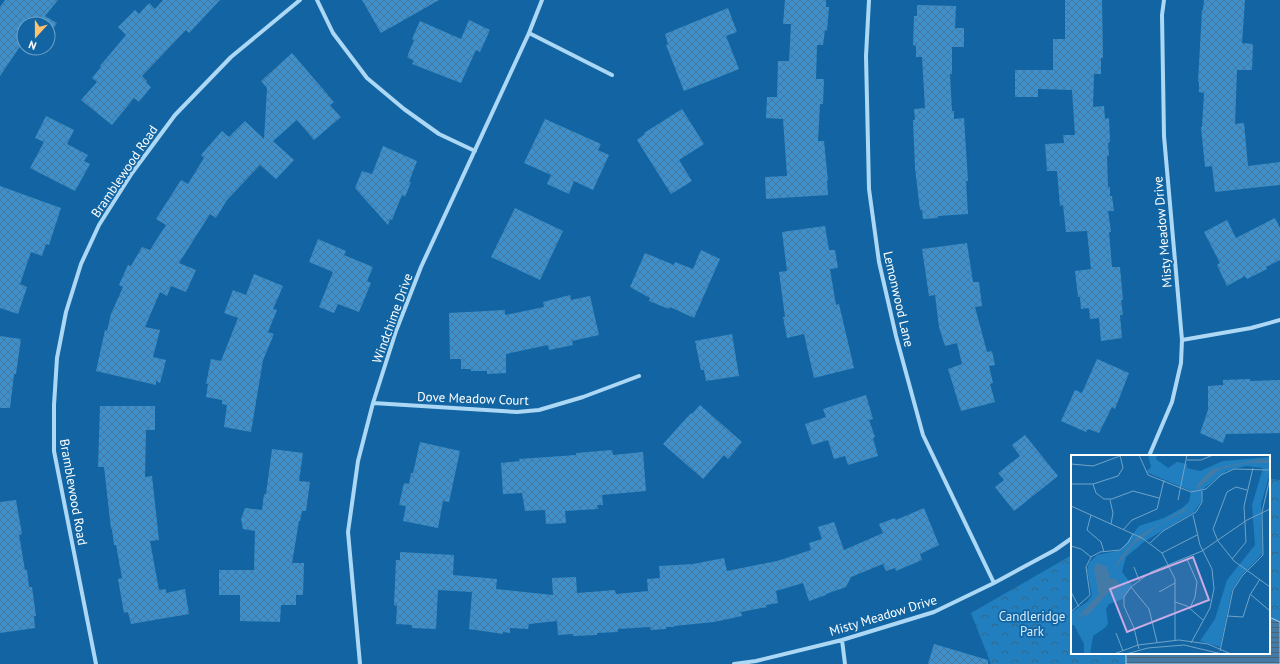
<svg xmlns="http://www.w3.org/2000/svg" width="1280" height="664" viewBox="0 0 1280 664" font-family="'PT Sans',sans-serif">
	<defs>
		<pattern id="park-crowns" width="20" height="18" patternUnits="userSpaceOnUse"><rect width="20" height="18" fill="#217fbf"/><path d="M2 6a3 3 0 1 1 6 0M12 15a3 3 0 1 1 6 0" fill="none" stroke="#34688b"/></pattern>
		<pattern id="water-rules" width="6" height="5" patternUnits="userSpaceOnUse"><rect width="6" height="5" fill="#437ba6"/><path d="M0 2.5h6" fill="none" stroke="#486479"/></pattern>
		<pattern id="building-cross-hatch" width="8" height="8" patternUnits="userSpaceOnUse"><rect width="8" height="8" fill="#3f90ca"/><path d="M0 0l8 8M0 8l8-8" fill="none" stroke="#44789e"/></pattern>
	</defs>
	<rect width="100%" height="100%" fill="#1265a2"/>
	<path fill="url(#park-crowns)" d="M1269,479l11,1v184h-289l-20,-51 101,-58v98h197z"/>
	<path fill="url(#water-rules)" stroke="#9ed4f8" d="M1269,617l11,5v42h-154v-11h143z"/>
	<path fill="url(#building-cross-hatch)" d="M5,0h53l-13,16 12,7 -9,14v-13h-24v23l-3,-2 -21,31v-69z
		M163,0h57l-31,33 -3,-3 -44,46 5,5 -1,1 5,5 -12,15 -5,-4 -22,27 -31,-25 16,-18 -5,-4 9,-11 -1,-1 26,-31 -8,-8 17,-17 4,4 10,-11 6,6z
		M362,0h77l-58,33z
		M785,0h41v7h3l-2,24 -2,-1 -2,15h-6l-1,34h8l-1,25h-3l-2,37h6l4,40h-1l1,14 -62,4 -1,-22 22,-1 -4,-57 -17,-1 1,-21h10l1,-36h11l2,-37h-8z
		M1065,0h37l1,58h-2v16h-7l-1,33 11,-1 1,13 4,-1 1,24 -2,1 1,13h-2l1,31h2v9h2l2,15h-6l3,21h-2l3,35h8l3,33h-2l2,15h-3l2,23 -21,3 -2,-23 -9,1 -1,-11 -8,1 -1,-12h-2l-3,-26 16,-2 -4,-38 -21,1 -3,-27 -3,1 -3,-35h-10l-2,-27 19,-1 -1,-8h12l-3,-45 -34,-1v8h-23v-27h38v-31h12z
		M1204,0h41l-3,43 11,1 -1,26h-15l-2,54 9,-1 4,43 32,-4v23l-65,7 -3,-26 -7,1 -4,-40h1l2,-34 -5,-1v-10h-1l4,-72h1z
		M917,5l39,1 -1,22h9v19h-12v27h-2l2,37h2v8l10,-1 4,63h-2l2,33 -30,2v2l-15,1 -1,-9h-2l-5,-42 -2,-48h2l-1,-11 11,-1 -3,-51h-6v-11l-3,-1 1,-29h3z
		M728,8l9,24 -11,4 13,33 -55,22 -18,-46 2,-1 -3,-10z
		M469,20l21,10 -10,22 -4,-2 -15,33 -49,-19 2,-3 -7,-4 7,-17 -2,-1 8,-18 41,18z
		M25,48h16l-5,7z
		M292,53l42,49 -4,3 11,12 -27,23 -17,-20 -24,21 21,19 -18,19 -16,-14 -33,35 -11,18 -6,-4 -31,49 17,7 -10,22 -15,-6 -4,10 -7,-4 -15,35 15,3 -7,27 13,3 -6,23 -4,-2v4l-60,-14 9,-41 2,1 4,-17 12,-27 -4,-2 9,-20 3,1 11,-19 8,3 16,-25 -10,-6 25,-39 7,4 16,-26 -3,-3 21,-24 7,6 16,-16 19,18 3,-51 -6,-7z
		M682,109l22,35 -25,16 13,21 -21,13 -34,-54 8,-6 -1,-1z
		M46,116l28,14 -7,14 21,11 -4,6 6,3 -15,27 -45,-23 14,-26 -9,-4z
		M545,119l56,25 -3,6 11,5 -16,35 -19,-9 -5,13 -22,-10 4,-9 -27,-12z
		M383,146l34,15 -8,21h2l-6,15 -3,-2 -10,25 -2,-1 -2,6 -33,-37 7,-17 10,3z
		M0,186l61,22 -12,37 -3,-1 -4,12 -11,-4 -11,32 7,3 -9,27 -18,-6z
		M515,208l48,23 -23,49 -49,-23z
		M1275,218l5,10v32l-14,7 1,2 -20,10 -2,-3 -18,10 -10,-21 3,-2 -16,-31 23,-12 9,18z
		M825,226l4,24h6l3,18 -8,1 6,36 3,-1 15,64 -40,10 -10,-44 -17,4 -4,-21h2l-6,-45 8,-1 -5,-39z
		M318,239l28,12 -2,4 29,12 -6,14 4,2 -12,29 -21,-8 -4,9 -15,-6 14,-35 -24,-10z
		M967,243l6,39h6l3,24 -7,1 12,45 5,-1 3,14 -6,1 4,17 -3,1 5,18 -34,9 -13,-42 14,-5 -5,-21 -12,3 -6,-19 -4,-32 -6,1 -7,-47z
		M701,250l19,9 -26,59 -24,-11 -1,2 -20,-8 1,-3 -20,-11 15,-34 29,12 1,-3 18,7z
		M254,274l29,12 -10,23 4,1 -9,22 6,2 -11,26 -12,72 -27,-5 3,-22 -5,-1v-4l-16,-3 2,-13h-2l5,-25 10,2 17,-43 -14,-5 9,-23 13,5z
		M570,295l1,5 19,-4 9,39 -27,6 1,4 -24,5 -1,-5 -42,9v19l-19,1v-3h-16v-2h-10v-10h-11l-1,-46 56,-3v5l39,-8 -1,-5z
		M732,334l7,42 -33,5 -2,-11h-3l-6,-29z
		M0,336l21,3 -5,35h-2l-4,34h-10z
		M1097,359l32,14 -14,36 -3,-2 -13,26 -11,-4 -2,3 -25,-11 14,-31 7,3z
		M1250,379v2l30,-1v53l-54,1 -3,9 -23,-10 8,-23v-24l15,-1v-5z
		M866,395l7,24 -4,1 6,17 -2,1 5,18 -30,9 -3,-9 -11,3 -6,-19 -16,5 -7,-21 21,-7 -3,-8z
		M700,405l42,37 -14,17 -4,-4 -21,24 -40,-35 28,-31 1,1z
		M100,406h55v24h-9l-1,47 7,-1 7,64 -9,1 9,49 7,-1v4l19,-4 4,25 -58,10 -3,-12 -4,1 -6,-34 4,-1 -6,-33h-2l-2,-16h-1l-7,-62h-6z
		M1025,435l33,41 -44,35 -19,-24 9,-7 -6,-7 22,-17 -8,-11z
		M420,442l40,9 -11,51 -6,-1 -5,27 -35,-7 3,-15 -7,-1 5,-22 5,1 2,-11h2z
		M272,449l31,4 -4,28 11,1 -4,29h-4l-2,10h-1l-7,42h12l-1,32h-7v10h-15l-1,17 -40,-1v-26h-21v-25h35l1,-39 -12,-2 -2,-10 4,-11 17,2 2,-16h2z
		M612,450l1,5 30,-3 3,39 -44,4 1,10h-6l1,4 -33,2 1,12 -20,1 -1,-14 -20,1 -3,-18 -19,1 -2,-31 19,-2 -1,-2 57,-4v-2z
		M16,500l6,34 -3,1 6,35h2l2,17h3l4,29h-2l1,12 -35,5v-131z
		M924,508l15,37 -19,9 2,6 -26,11 -1,-3 -9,3 -3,-7 -32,13 -5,10 -20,7v1l-17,6 -6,-18 -27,8 2,12 -12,2 1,2 -26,5 1,4 -28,6 -40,4v1h-8v2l-15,1 -1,-3 -32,2v3l-21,1v2l-24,1v-2l-15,1 -1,-14 -28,3 -1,5 -18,-1v5l-7,-1v2l-34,-5 3,-37 -34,-2 -2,39 -24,-1v-3l-16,-1 1,-18 -3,-1 2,-45h4v-8l54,3 -1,20 44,4 -1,10 57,6 -1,-17 24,-1 1,16 38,-3 1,4 32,-3 -1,-12 13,-1 -1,-12 34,-2 31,-6 3,13 50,-10 34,-11 -2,-7 13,-4 -4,-12 16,-5 10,28 39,-17 -4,-9 16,-6 1,2z
		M934,644l54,16v4h-60z"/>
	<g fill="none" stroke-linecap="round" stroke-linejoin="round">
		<path stroke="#acd7f5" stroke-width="4" d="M317,0l16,33 34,45 37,31 35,25 36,17
			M869,0l-3,56 3,133 10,73 17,74 27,99 71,148
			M529,33l83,42
			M1182,340l69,-12 29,-8
			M373,403l144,9 22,-2 44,-13 56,-21
			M1149,456l23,-54 9,-39 1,-23 -18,-204 -2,-121 2,-15
			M842,640l3,24
			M96,664l-42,-213v-46l3,-47 9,-46 15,-48 18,-39 33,-52 43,-58 56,-58 69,-57
			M360,664l-12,-132 10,-71 15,-58 23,-72 25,-64 108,-234 13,-33
			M734,664l22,-3 86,-21 92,-28 60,-29 61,-33 17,-12"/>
	</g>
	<g text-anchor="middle" stroke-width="3.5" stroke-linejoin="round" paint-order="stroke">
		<g font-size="13" fill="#fff" stroke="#1265a2">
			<text transform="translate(124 171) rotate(-56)" y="5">Bramblewood Road</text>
			<text transform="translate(1162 232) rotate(-95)" y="5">Misty Meadow Drive</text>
			<text transform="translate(899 299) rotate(77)" y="5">Lemonwood Lane</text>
			<text transform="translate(392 318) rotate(-70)" y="5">Windchime Drive</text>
			<text transform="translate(473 398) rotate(2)" y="5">Dove Meadow Court</text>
			<text transform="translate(74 492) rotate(80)" y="5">Bramblewood Road</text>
			<text transform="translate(883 615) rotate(-17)" y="5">Misty Meadow Drive</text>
		</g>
		<g font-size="13" fill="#d5edfe" stroke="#1265a2">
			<text x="1032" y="621">Candleridge<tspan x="1032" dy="15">Park</tspan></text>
		</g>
	</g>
	<g transform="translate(1071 455)">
		<rect width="199" height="199" fill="#1265a2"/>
		<path d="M77,0h9l-1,4 12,9 9,-6 10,2v4l13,3 23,-10 47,-4v16l-9,31 1,50 -21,22 -9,14 -12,57 -20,-6 15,-22 12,-39 28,-35 -3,-40 11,-37 -17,-2 -20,5 -24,19 -1,12 -7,10 -49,29 -19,16 -4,15 10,13 -9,14 -14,5 -3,5 2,14 -2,4 -13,9 -3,18h-6v-10l-10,-19h-3v-12l16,-11 5,-7 -5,-25 2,-7 8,-8 24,-5 18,-24 25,-8 18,-10 7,-6 2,-11 -45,-19 5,-5z" fill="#217fbf"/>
		<path d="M189,4l10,1v3h-23l-27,6 -24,21 1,-5 15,-16zM124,38l-10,18 -25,13 -27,21 -20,27 8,-16 18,-20 48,-29zM26,108l10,4 3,11 7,2 4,7 -13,6 -21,23 -3,-2 -9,6 24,-26 -5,-25z" fill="#437ba6"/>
		<path fill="none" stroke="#71a3c7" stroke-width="1" d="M68,0l9,20 43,17 15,-3 15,-14 13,-6 36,1M116,5h14l12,-5M0,9l22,2 27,-10M0,29h22l25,-8 5,-8 -3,-13M22,29l3,9 8,6h8l21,-8 26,7M176,35l-11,-3 -9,5 -14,37 5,12 16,20 36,26M39,45l3,13 -2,11M107,45l9,-45M0,51l71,32 20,15 13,26v61M20,60l-4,15 14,12 3,10M52,75l9,-10 25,-11 7,-29M79,88l13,-12 33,-19 6,-10v-11M0,91l10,3 10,8M91,98l35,-18M116,104l10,23 -2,15 -5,11M161,104l14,-17 -2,-36 9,-38M63,112l5,13M60,132l18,22 8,33M0,137l8,15M88,137l16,-9M179,139l20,17M104,147l12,4 16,14M0,157l19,-17 -4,-28 5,-10 9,-5 20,-2 8,-7 5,-9M156,161l16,1 7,-22 10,-16M45,178l7,18M120,188l19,-35 4,-19 -2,-20 -12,-24 -7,-30M68,194l-5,-21 -10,-22v-9l7,-10 20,-15 51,-21 45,-31 23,-11M149,196l13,-61 9,-14 21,-21 -1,-43 8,-34M43,199l24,-9 41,-5 29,4 23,10M55,199l22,-6 36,-3 38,9"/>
		<path fill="#caabe5" fill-opacity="0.15" stroke="#caabe5" stroke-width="2" d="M122,102l16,43 -82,32 -17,-43z"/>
		<rect width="199" height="199" fill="none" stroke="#fff" stroke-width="2"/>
	</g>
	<g transform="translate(36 36) rotate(201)"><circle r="19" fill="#1265a2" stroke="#71a3c7"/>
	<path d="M0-3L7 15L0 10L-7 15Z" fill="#ffc270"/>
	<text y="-6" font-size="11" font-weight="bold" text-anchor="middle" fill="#ffffff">N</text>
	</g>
</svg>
